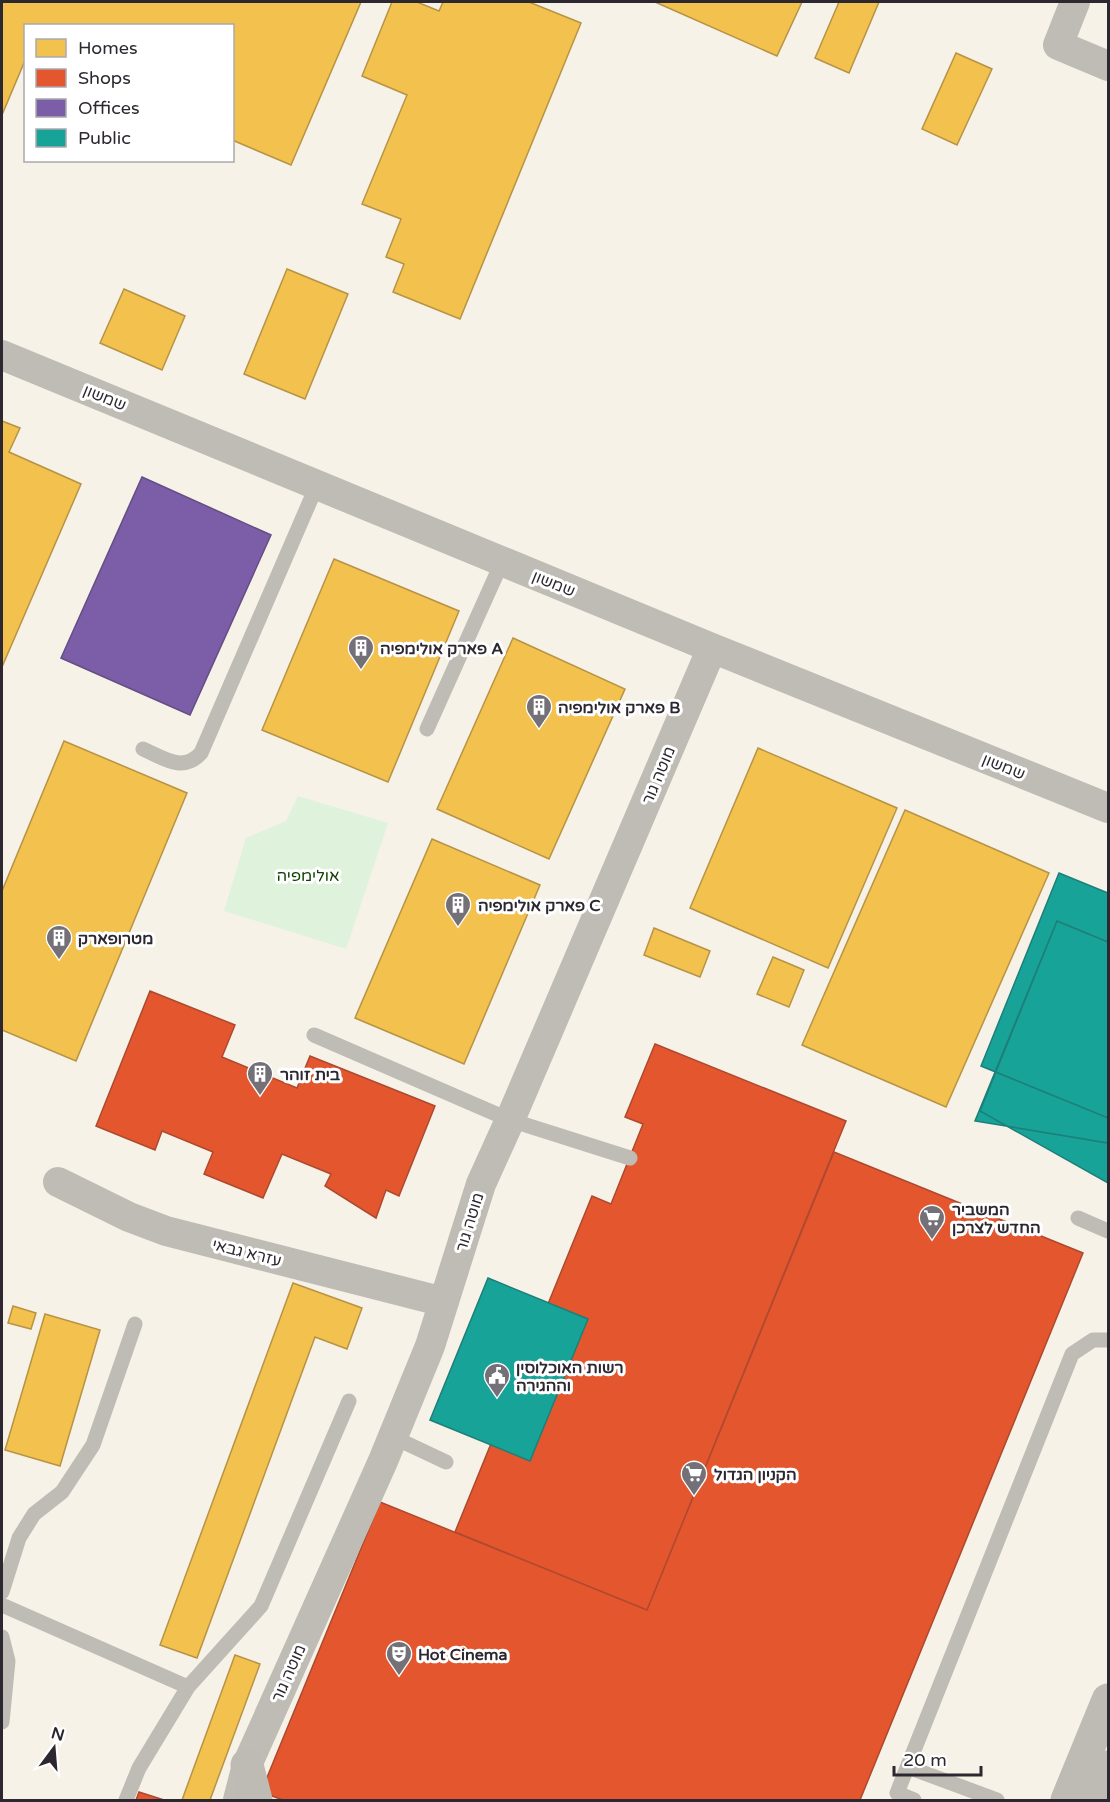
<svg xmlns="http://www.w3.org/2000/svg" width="1110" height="1802" viewBox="0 0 1110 1802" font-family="'Varela Round','Noto Sans Hebrew',sans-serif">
	<rect width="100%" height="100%" fill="#f9f7fb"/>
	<path fill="#f7f2e7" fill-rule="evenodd" d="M2,2h1106v1798h-1106zM26,26h206v134h-206z"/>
	<path fill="#dff2dc" d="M298,796l90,27 -42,126 -122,-38 22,-73 40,-17z"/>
	<path fill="#f2c14e" stroke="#b79345" stroke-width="1.5" d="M2,2h359l-70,163 -59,-25v-114h-206v32l-24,57z
		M392,2h25l22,9 4,-9h86l52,21 -121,296 -67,-27 11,-28 -18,-7 15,-38 -39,-15 45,-109 -45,-19z
		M655,2h147l-25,54z
		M839,2h40l-30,71 -34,-15z
		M956,53l36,16 -35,76 -35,-16z
		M287,269l61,25 -43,105 -61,-25z
		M124,289l61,27 -23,54 -62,-27z
		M2,421l18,7 -11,24 72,32 -79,183z
		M334,559l125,52 -71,171 -126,-52z
		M513,638l112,51 -76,170 -112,-50z
		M64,741l123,52 -111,268 -74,-31v-139z
		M758,748l139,60 -69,160 -138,-60z
		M905,810l144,63 -103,234 -144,-62z
		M432,839l108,46 -76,179 -109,-46z
		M654,928l56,23 -10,26 -56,-22z
		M773,957l31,13 -15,37 -32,-13z
		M293,1283l69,25 -15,41 -32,-12 -118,321 -37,-13z
		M13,1306l23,7 -5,16 -23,-6z
		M45,1314l55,16 -40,136 -55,-16z
		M235,1655l25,9 -50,136h-28z"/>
	<path fill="#e4572e" stroke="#ad492f" stroke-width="1.5" d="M150,991l85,34 -13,32 75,31 13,-32 125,50 -36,90 -13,-6 -10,28 -51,-32 6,-12 -49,-20 -19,44 -59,-24 9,-22 -51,-21 -7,19 -59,-24z
		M655,1044l191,77 -199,489 -192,-78 137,-336 19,8 32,-80 -18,-7z
		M834,1152l249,101 -223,547h-577l-22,-8 119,-290 267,108z
		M139,1792l25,8h-28z"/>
	<path fill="#7b5ea7" stroke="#644e83" stroke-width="1.5" d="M142,477l129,58 -81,180 -129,-57z"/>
	<path fill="#17a398" stroke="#1e7e79" stroke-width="1.5" d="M1059,873l49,20v225l-127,-52z
		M1057,921l51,21v241l-128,-72z
		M1057,921l51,21v201l-133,-22z
		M488,1278l100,41 -58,142 -100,-41z"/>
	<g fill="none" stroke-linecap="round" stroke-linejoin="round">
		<path stroke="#bfbcb5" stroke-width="15" d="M427,729l75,-167
			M143,749c20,9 40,24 58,4l116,-268
			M314,1035l196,85 120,38
			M1078,1218l30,13
			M393,1437l53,25
			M2,1592l17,-54 15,-24 28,-22 31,-47 42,-121
			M2,1605l186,82
			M2,1637l6,24 -6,61
			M908,1767l89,33
			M126,1800l13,-32 49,-81 73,-81 88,-205
			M914,1800l-17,-7 175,-439 21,-14h15"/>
		<path stroke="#bfbcb5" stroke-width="30" d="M1075,2l-17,43 50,21
			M2,355l710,293 396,160
			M58,1182l71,35 37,14 278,71
			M238,1800l9,-35 136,-304 47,-115 51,-162 29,-64 202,-472"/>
		<path stroke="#bebbb4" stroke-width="33" d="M247,1765l9,35
			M1067,1800l41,-100
			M1094,1800l14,-33"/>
	</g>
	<defs>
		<symbol id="building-pin" viewBox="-11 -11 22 30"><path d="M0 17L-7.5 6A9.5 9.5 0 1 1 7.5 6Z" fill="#747077" stroke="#fff"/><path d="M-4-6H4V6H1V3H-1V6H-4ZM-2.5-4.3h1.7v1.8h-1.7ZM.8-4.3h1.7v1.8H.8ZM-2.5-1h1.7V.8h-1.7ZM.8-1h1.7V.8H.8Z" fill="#fff"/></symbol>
		<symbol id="supermarket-pin" viewBox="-11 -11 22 30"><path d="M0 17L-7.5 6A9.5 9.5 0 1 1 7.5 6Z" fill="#747077" stroke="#fff"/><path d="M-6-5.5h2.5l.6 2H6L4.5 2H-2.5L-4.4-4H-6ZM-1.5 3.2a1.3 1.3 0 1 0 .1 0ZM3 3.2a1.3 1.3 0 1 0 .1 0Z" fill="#fff"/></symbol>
		<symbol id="civic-pin" viewBox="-11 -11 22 30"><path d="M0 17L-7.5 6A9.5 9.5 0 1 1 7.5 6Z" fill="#747077" stroke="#fff"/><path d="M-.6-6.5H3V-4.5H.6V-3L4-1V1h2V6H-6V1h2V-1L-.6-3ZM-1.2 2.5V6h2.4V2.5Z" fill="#fff"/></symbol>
		<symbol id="theatre-pin" viewBox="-11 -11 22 30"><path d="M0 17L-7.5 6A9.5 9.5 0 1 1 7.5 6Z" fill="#747077" stroke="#fff"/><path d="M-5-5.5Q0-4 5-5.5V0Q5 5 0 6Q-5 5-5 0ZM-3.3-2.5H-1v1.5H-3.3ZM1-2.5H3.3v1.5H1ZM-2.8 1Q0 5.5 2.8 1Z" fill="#fff"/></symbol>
	</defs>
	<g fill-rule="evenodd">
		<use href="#building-pin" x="346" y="633" width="30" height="40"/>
		<use href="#building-pin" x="524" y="692" width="30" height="40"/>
		<use href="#building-pin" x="443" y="890" width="30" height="40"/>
		<use href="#building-pin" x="44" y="923" width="30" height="40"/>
		<use href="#building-pin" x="245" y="1059" width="30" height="40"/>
		<use href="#supermarket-pin" x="917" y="1203" width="30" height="40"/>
		<use href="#civic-pin" x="482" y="1361" width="30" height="40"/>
		<use href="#supermarket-pin" x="679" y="1459" width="30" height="40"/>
		<use href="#theatre-pin" x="384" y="1639" width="30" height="40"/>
	</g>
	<g text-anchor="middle" stroke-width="6" stroke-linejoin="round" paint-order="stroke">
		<g font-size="16" fill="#2d2830" stroke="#fff">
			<text transform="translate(105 397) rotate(22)" y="6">שמשון</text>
			<text transform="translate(554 583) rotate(22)" y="6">שמשון</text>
			<text transform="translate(1004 766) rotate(22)" y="6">שמשון</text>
			<text transform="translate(658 775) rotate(-67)" y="6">מוטה גור</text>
			<text transform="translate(469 1222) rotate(-73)" y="6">מוטה גור</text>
			<text transform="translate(247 1252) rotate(14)" y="6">עזרא גבאי</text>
			<text transform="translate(288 1673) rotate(-66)" y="6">מוטה גור</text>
		</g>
		<g font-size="16" font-weight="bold" fill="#2d2830" stroke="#fff" text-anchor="start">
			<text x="380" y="654">פארק אולימפיה A</text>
			<text x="558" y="713">פארק אולימפיה B</text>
			<text x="478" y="911">פארק אולימפיה C</text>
			<text x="78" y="944">מטרופארק</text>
			<text x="280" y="1080">בית זוהר</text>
			<text x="952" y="1215">המשביר<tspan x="952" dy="18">החדש לצרכן</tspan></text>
			<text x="516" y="1373">רשות האוכלוסין<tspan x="516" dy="18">וההגירה</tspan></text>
			<text x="714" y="1480">הקניון הגדול</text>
			<text x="418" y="1660">Hot Cinema</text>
		</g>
		<g font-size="16" fill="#0f4300" stroke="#fff">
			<text x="308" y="881">אולימפיה</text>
		</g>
	</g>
	<rect width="1110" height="1802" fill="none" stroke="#2d2830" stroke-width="6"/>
	<rect x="24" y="24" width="210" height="138" fill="#ffffff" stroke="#aba9ac" stroke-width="1.5"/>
	<rect x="36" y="39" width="30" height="18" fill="#f2c14e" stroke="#aba9ac" stroke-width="1.5"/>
	<text x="78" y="54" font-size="18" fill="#2d2830">Homes</text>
	<rect x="36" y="69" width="30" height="18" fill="#e4572e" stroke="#aba9ac" stroke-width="1.5"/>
	<text x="78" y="84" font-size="18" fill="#2d2830">Shops</text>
	<rect x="36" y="99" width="30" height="18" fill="#7b5ea7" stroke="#aba9ac" stroke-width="1.5"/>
	<text x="78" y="114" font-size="18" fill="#2d2830">Offices</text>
	<rect x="36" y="129" width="30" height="18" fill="#17a398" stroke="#aba9ac" stroke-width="1.5"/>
	<text x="78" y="144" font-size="18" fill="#2d2830">Public</text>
	<g transform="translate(54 1748) rotate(16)" stroke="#ffffff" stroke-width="4.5" paint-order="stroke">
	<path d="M0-4.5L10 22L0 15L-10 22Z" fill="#2d2830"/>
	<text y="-9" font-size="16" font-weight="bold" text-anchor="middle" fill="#2d2830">N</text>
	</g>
	<path d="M894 1766v9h87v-9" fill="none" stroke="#2d2830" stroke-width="3"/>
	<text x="903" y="1766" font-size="18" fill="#2d2830" stroke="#ffffff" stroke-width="4.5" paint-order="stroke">20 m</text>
</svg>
